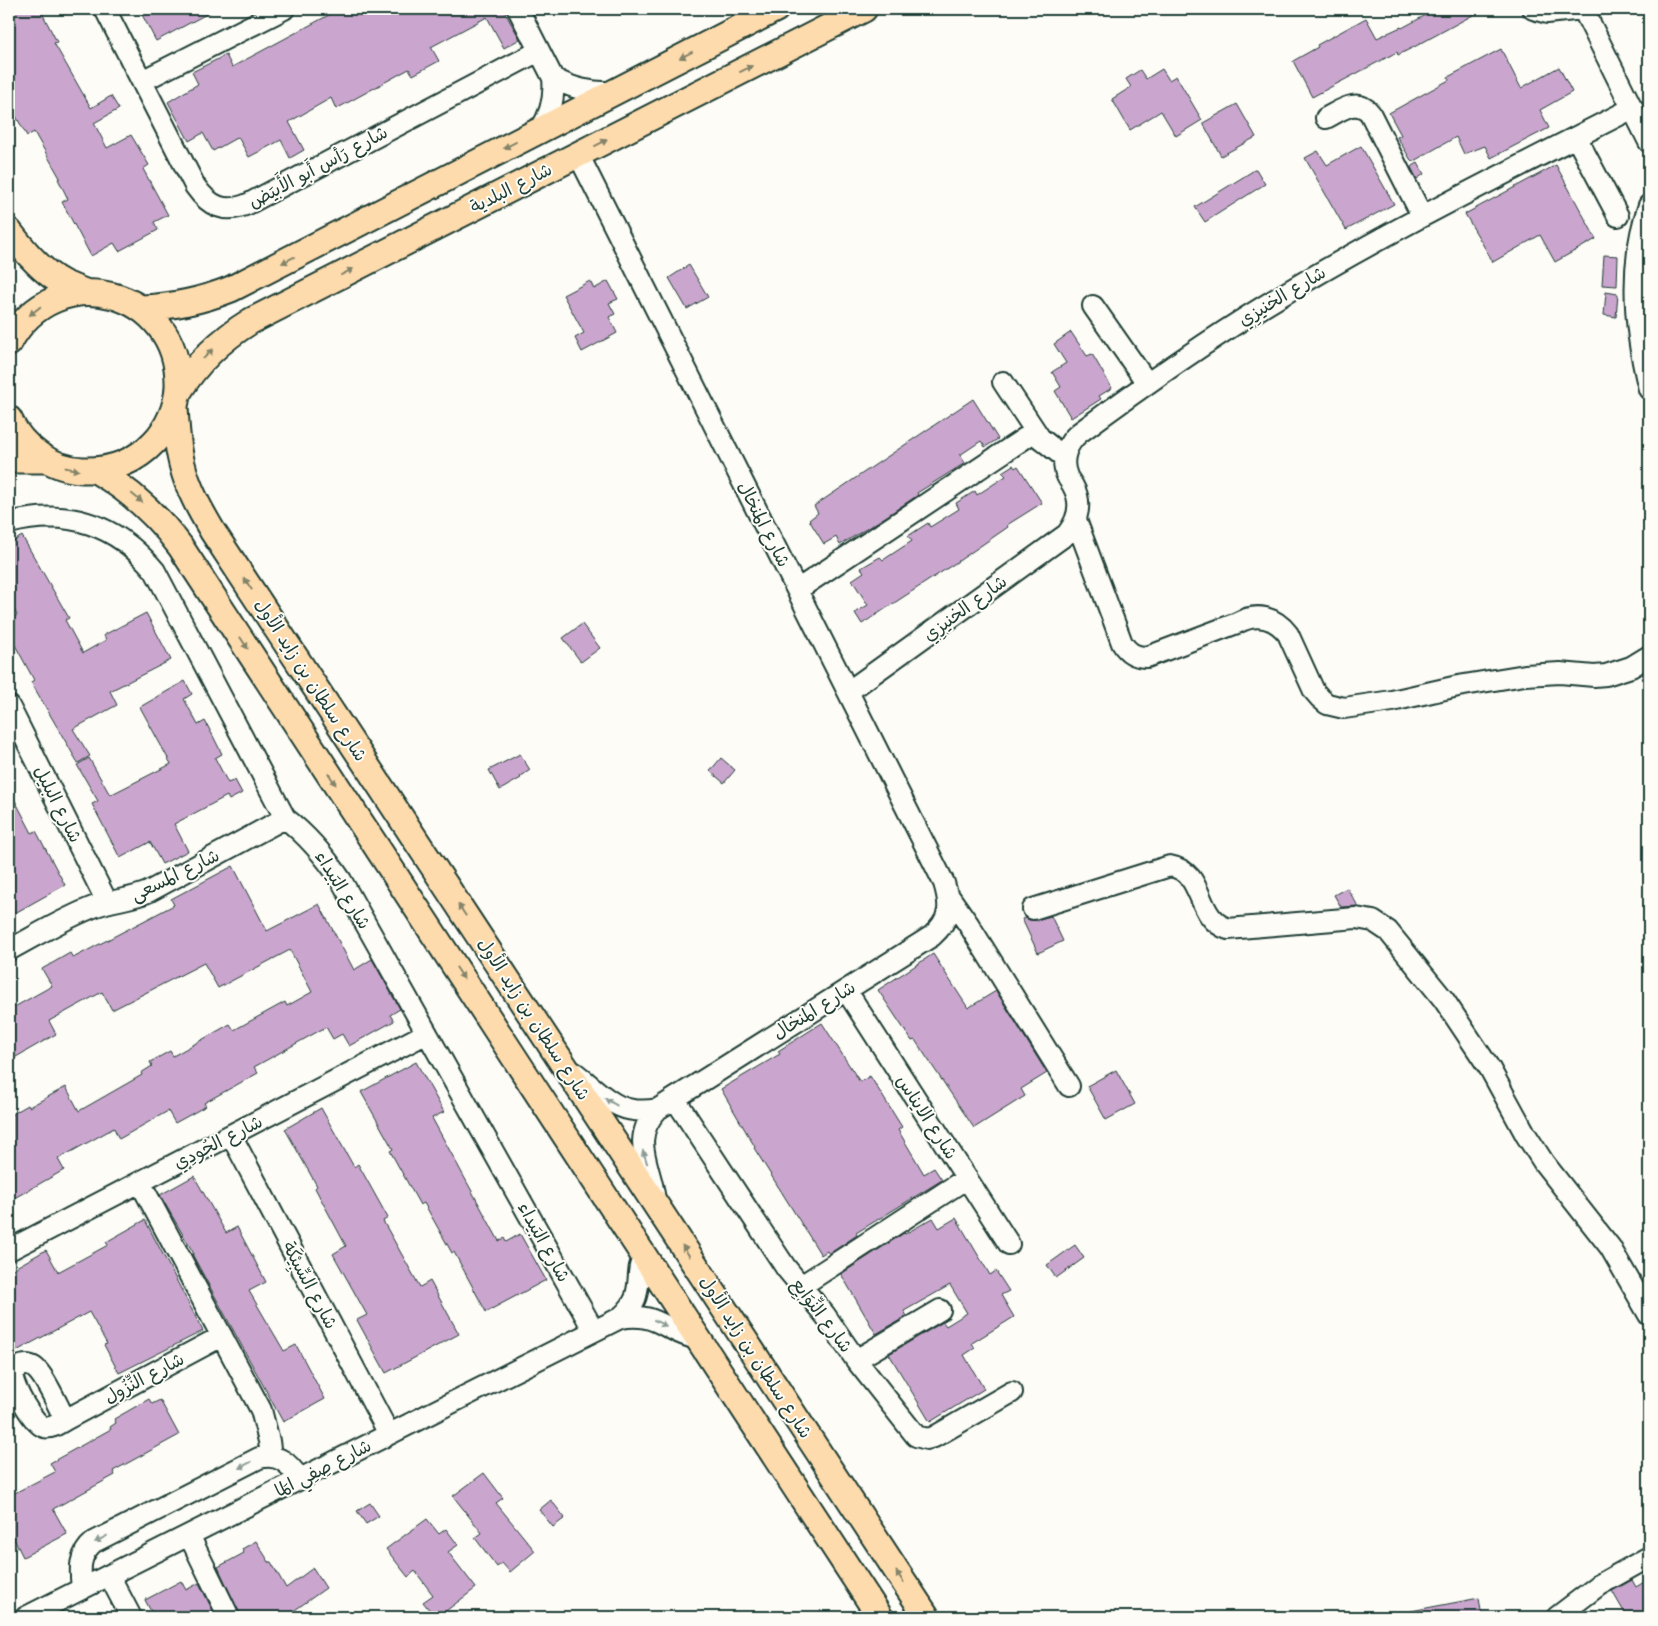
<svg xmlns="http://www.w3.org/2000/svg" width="1658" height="1626" viewBox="0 0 1658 1626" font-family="'Playpen Sans','Playpen Sans Arabic',sans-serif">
	<rect width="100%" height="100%" fill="#fdfcf7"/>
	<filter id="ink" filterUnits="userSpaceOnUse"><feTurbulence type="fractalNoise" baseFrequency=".02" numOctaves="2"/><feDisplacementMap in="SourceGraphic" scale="10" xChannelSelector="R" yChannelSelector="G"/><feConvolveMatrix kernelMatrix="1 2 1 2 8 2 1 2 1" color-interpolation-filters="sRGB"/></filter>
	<g filter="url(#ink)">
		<path fill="#caa5ce" stroke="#1f3d34" d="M9,9h31l17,33 -3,1 37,65 20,-12 8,13 -25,14 13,25 24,-13 18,30 -6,4 25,46 -14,7 4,8 -39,21 -5,-8 -23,13 -29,-54 6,-3 -10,-20 2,-1 -26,-46 -7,4 -18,-32z
			M139,9h77l-60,32z
			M340,9h163l17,30 -16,9 -17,-31 -56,30 8,14 -26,14 -4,-6 -73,40 -5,-11 -42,24 15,28 -14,8 -9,-18 -32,17 -11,-20 -25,14 -10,-18 -14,8 -21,-39 30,-18 -6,-12 34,-17 6,12z
			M1437,9h47l-68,37 -18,9 -1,-3 -85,45 -19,-36 25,-14 -1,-2 49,-27 11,20 24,-11 1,1z
			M1501,49l20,39 38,-21 13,25 -32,18 9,18 -58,30 -6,-12 -21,8 -8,-17 -44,25 -15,-25 4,-2 -12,-22 60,-33 -1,-3z
			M1162,69l7,11 7,-4 26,44 -26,16 -15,-25 -31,19 -18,-31 19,-12 -5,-8 14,-9 6,9z
			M1237,104l19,33 -35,19 -18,-33z
			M1361,146l33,58 -48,26 -41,-72 13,-7 9,14z
			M1418,163l6,11 -7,5 -6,-12z
			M1556,165l40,74 -41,23 -15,-27 -47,27 -28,-48z
			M1256,169l9,15 -60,38 -10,-15z
			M1604,255l14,1 -1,30 -15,-1z
			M689,265l19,32 -21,12 -18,-31z
			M590,281l4,8 14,-8 10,18 -9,4 6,11 -6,3 8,16 -35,19 -7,-14 9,-5 -21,-38z
			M1606,292l12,2 -2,23 -12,-2z
			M1071,332l16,24 5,-2 20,34 -13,8 2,3 -30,19 -16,-27 6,-4 -9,-15 14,-9 -12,-19z
			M973,399l25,40 -13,8 -4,-6 -21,14 5,8 -48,30 1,2 -31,21 -47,29 -4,-8 -12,7 -15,-24 9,-7 -4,-7z
			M1013,465l2,3 3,-2 24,37 -35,22 1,2 -48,33 -98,64 -7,-11 13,-8 -16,-25 12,-8 -3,-4 19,-11 3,3 29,-19 -4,-5 20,-13 2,4 29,-18 -3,-6 19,-12 2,4 29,-19 -4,-4z
			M22,536l47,82 -4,2 18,33 23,-13 -2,-5 42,-22 25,47 -61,31 7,14 -44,24 17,27 -12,7 -47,-81 3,-2 -25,-46v-14l8,-5 -8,-15v-56z
			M582,624l18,24 -19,14 -18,-24z
			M185,681l7,13 -8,5 14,26 7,-4 7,13 10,20 -7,4 13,25 7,-3 7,13 -13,7 -2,-4 -53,28 14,27 -26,13 -12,-22 -30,16 -28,-54 6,-3 -21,-36 12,-7 21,37 61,-31 -31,-57z
			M520,754l10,16 -10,7 1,1 -21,12 -11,-20z
			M721,758l14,12 -11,13 -14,-12z
			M9,789l23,44 4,-2 29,54 -50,28 -6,-11z
			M233,866l34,65 52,-27 35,66 18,-11 28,50 -10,6 4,6 -45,25 -7,-12 -9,5 -7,-12 -72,40 4,6 -54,30 2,3 -31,17 -7,-12 -49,28 -5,-11 -56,31 6,11 -55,31v-85l19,-11 1,2 37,-20 13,24 63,-36 -1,-2 11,-7 -2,-4 20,-11 3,5 57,-32 4,6 51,-28 2,4 25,-14 -22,-42 -72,38 -14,-25 -92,47 -10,-18 -53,29 7,13 -47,27v-51l43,-24 -10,-17 28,-16 3,5 101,-53 -3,-6z
			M1347,888l11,18 -17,1 -7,-12z
			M1051,916l12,25 -25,12 -16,-34 3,-1 5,2h6z
			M933,954l35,54 28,-17 51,82 -26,16 4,7 -51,32 -59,-88 -3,1 -34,-51z
			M822,1023l38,59 10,-6 32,51 -4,3 26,44 10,-6 8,12 -86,53 1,2 -28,19 -2,-3 -6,4 -67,-107 1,-1 -34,-58 59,-35 -2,-3z
			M416,1062l28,50 -12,6 67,123 5,-3 2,4 14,-8 26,46 -60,32 -32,-60 -2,1 -28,-50 -4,2 -30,-54 3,-2 -32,-57z
			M1116,1070l19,34 -29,16 -19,-34z
			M321,1108l33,59 4,-3 30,54 -5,3 37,66 10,-6 29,53 -73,39 -29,-53 10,-5 -34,-61 13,-8 -31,-58 2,-2 -32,-57z
			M194,1176l32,57 11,-6 29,55 -17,9 35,60 12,-6 29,54 -42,23 -91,-168h2l-34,-59z
			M933,1218l6,10 17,-10 34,57 6,-4 13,20 -8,4 13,22 -42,26 3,5 -11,7 20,34 -54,33 -41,-68 54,-32 3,4 21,-13 -17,-28 -46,26 3,5 -31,18 -35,-60 63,-41 1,1z
			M145,1220l58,111 -84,42 -15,-28 3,-1 -18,-32 -80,43v-84l37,-21 12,22 50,-27 -2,-3z
			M1075,1245l9,13 -28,20 -9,-13z
			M149,1399l3,5 8,-4 19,35 -66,36 2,4 -62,34 14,25 -44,23 -14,-28v-33l46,-24 -5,-9 61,-34 -1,-2 6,-4 -2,-4z
			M484,1473l19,25 -7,5 39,48 -25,21 -8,-9 -5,4 -22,-29 7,-5 -29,-37z
			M551,1500l14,18 -12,9 -14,-17z
			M370,1503l9,13 -13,8 -9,-13z
			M427,1519l12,15 7,-5 12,16 -10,7 28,36 -38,29h-3l-12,-15 10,-7 -18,-24 -7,6 -22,-28z
			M256,1541l13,21h2l15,26 27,-20 13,20 -41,29h-44l-23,-50 26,-14 -2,-4z
			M1649,1579v17l-6,3 6,10v8h-22l-15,-26 20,-11 4,7z
			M181,1581l5,9 13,-7 17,34h-62l-9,-17z
			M1479,1598l3,19h-70l-1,-6z"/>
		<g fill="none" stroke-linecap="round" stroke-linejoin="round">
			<defs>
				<path id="minor" d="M105,9l90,177c14,20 29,28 53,18l291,-153
					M518,9l35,69c2,20 -2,36 -13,52
					M1533,9l14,4 36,-4
					M1583,9l66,133
					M553,78c20,11 38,15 61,14
					M142,81l142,-72
					M1326,118c14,-7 31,-21 44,-5l52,103
					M1576,137l42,79
					M578,154l366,729c7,23 7,36 -12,53l-274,173c-30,31 -6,57 -3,92
					M1649,205c-21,59 -15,124 0,184
					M1093,306l54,77
					M1003,382l37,56 24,19
					M1076,520l46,123c6,10 13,14 25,14l90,-34c20,-11 38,-6 51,11l26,57 6,7 7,6 17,4 48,-7 66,-15 67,-11 35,-2 34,3 12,-1 25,-8 18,-11
					M9,523c59,-15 107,1 146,48l130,247c23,18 40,38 56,62l253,451
					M797,590l228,-152
					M849,691l218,-157c12,-15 15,-32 6,-48 -2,-4 -5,-7 -6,-10 -7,-16 0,-33 12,-43 61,-45 123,-89 187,-128 119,-73 244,-134 367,-197
					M9,706l98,196
					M948,895l21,30 100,161
					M1033,909l137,-43c36,6 24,52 58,63l128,-11 17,3 15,10 56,69 46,69 36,66 18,28 66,84 39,68
					M9,950c28,-15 57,-33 87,-44 17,-6 35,-7 52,-14l137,-74
					M846,990l163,254
					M575,1073c29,22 42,44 83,36
					M675,1099l111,169 39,47 31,45 60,76 11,3 7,-2 78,-45
					M231,1135l158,299
					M140,1182l121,228 8,31 2,15
					M9,1250l418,-217
					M801,1286l166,-108
					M620,1318c38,-7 46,15 78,21
					M856,1360l84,-50
					M65,1420c-7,-14 -18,-40 -28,-50 -8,-9 -22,-5 -24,6 -1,10 21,49 31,51 8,2 15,-4 21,-7l157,-84
					M189,1535l40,82
					M109,1575l22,42
					M82,1589c-2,-19 -4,-34 12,-47l165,-84c21,-5 30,6 41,21
					M26,1617l594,-299c8,-7 16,-16 17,-27 3,-13 0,-23 7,-35
					M1557,1617l42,-32 50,-28"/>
				<path id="major" d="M9,231c13,17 34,42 54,52 7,3 14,6 22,9
					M140,308c32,-1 61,-7 91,-19l545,-280
					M9,343c46,-87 172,-54 169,44 -1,20 -10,41 -24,55 -19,20 -43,29 -71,28 -31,-1 -62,-23 -74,-51
					M178,393c19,-31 42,-53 73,-72l613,-312
					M175,406c1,20 2,39 7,58 6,25 18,46 31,68l714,1085
					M9,460h38
					M97,471c34,20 60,44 83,75l700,1071"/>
			</defs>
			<use href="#minor" stroke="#1f3d34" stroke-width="24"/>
			<use href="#major" stroke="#1f3d34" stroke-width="29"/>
			<use href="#minor" stroke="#fdfcf7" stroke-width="20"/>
			<use href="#major" stroke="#fedbac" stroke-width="25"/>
		</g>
		<defs><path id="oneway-solid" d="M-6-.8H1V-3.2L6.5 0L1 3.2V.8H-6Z" transform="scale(1.25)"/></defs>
		<g fill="#83846a">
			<use href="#oneway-solid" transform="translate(686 55) rotate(153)"/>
			<use href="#oneway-solid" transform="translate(746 69) rotate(-27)"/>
			<use href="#oneway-solid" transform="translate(601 143) rotate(-27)"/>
			<use href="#oneway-solid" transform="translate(510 145) rotate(153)"/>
			<use href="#oneway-solid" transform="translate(288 260) rotate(153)"/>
			<use href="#oneway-solid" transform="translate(347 272) rotate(-27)"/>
			<use href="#oneway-solid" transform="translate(35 311) rotate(142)"/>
			<use href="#oneway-solid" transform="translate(208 354) rotate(-46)"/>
			<use href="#oneway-solid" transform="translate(72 469) rotate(11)"/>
			<use href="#oneway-solid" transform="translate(137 498) rotate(40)"/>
			<use href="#oneway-solid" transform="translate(248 584) rotate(-123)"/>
			<use href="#oneway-solid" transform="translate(244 643) rotate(57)"/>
			<use href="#oneway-solid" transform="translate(332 779) rotate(57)"/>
			<use href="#oneway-solid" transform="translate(462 910) rotate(-123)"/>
			<use href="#oneway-solid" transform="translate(460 973) rotate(57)"/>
			<use href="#oneway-solid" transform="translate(686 1251) rotate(-123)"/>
			<use href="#oneway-solid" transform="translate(900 1577) rotate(-123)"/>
		</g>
		<g fill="#8e9c96">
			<use href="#oneway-solid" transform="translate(611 1102) rotate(-149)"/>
			<use href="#oneway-solid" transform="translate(645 1157) rotate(-108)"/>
			<use href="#oneway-solid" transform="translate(660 1323) rotate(26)"/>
			<use href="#oneway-solid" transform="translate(245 1465) rotate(153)"/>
			<use href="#oneway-solid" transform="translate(101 1539) rotate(152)"/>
		</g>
	</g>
	<g text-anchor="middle" stroke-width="4" stroke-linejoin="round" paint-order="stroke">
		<g font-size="18" fill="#1f3d34" stroke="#fdfcf7">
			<text transform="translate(318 167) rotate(-28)" y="6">شارع رَأس أَبو الأَبيَض</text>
			<text transform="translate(511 188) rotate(-27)" y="6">شارع البلدية</text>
			<text transform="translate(1282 296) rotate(-31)" y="6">شارع الخنيزِي</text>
			<text transform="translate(764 524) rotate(63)" y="6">شارع المنخال</text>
			<text transform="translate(965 608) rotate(-36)" y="6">شارع الخنيزِي</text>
			<text transform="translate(311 680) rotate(57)" y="6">شارع سلطان بن زايد الأول</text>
			<text transform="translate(58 804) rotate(63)" y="6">شارع البليل</text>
			<text transform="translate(175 875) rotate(-26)" y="6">شارع المسعى</text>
			<text transform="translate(343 890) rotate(58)" y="6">شارع البَيداء</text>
			<text transform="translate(814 1010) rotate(-32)" y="6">شارع المنخال</text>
			<text transform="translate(534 1019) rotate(57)" y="6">شارع سلطان بن زايد الأول</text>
			<text transform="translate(927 1117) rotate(57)" y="6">شارع الايناس</text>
			<text transform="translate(218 1142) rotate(-27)" y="6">شارع الجُودِي</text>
			<text transform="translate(544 1242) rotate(61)" y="6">شارع البَيداء</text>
			<text transform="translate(310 1285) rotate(62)" y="6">شارع السِّبِيْكَة</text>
			<text transform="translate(822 1315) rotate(53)" y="6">شارع النِّوَايِع</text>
			<text transform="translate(756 1357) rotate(57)" y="6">شارع سلطان بن زايد الأول</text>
			<text transform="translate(144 1378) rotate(-28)" y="6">شارع النِّزُول</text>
			<text transform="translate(323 1468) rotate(-27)" y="6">شارع صِفِي المَا</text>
		</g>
	</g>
	<rect width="1658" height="1626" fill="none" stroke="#fdfcf7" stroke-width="30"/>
	<rect x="15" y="15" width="1628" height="1596" fill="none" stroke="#1f3d34" stroke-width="2" filter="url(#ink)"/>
</svg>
